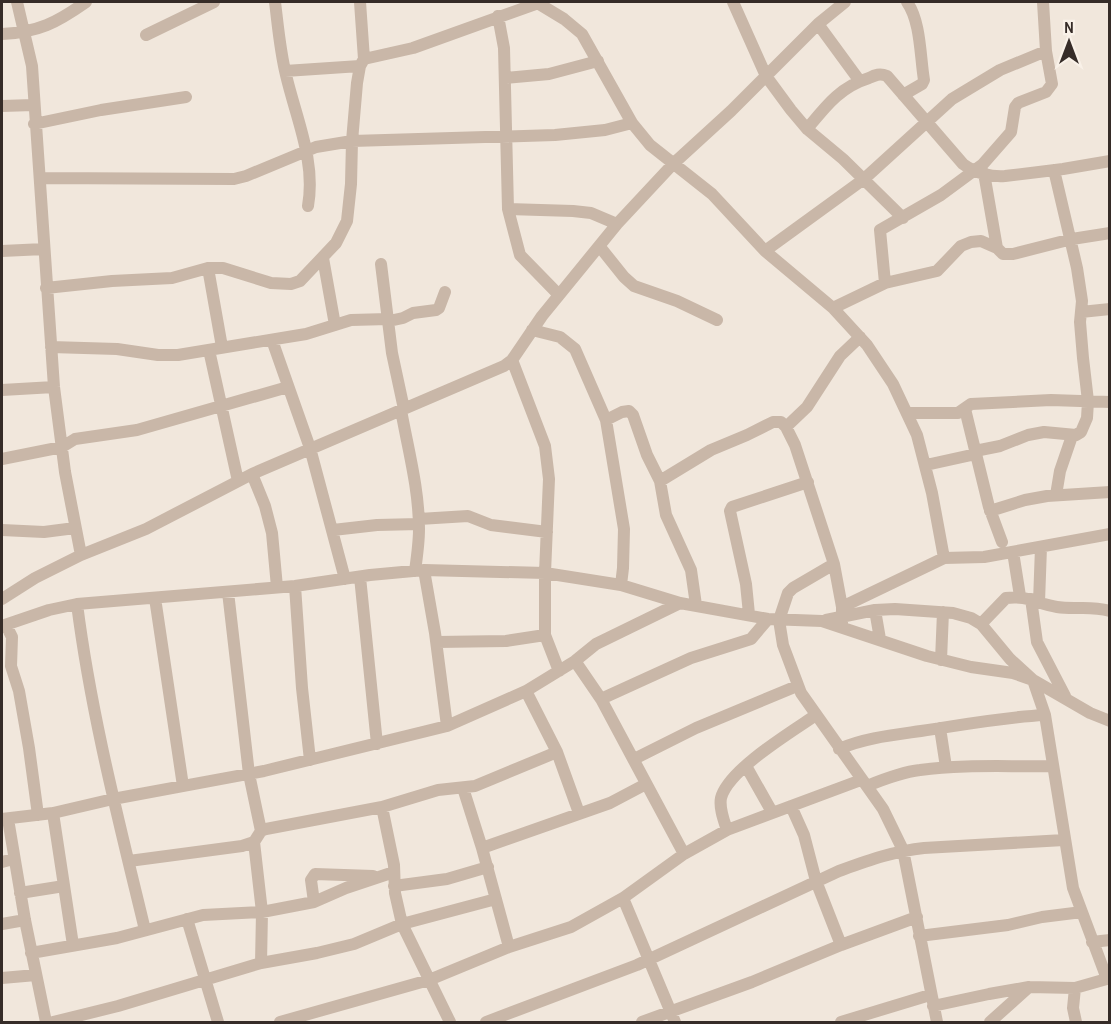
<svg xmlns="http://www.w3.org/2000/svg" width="1111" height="1024" viewBox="0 0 1111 1024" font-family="'Archivo Narrow',sans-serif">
	<rect width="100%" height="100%" fill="#f1e7dc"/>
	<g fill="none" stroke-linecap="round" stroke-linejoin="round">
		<path stroke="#c9b7a8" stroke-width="12" d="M17,2l15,64 22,321 11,85 16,83
			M275,2c3,24 5,49 11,73 10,43 30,86 22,131
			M536,2l28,17 18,15 50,89 18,22 62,49 53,57 68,57 34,37 26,39 24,51 15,58 12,65
			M733,2l33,74 25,34 16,19 36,30 60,59
			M498,16l6,32 4,161 12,46 39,40
			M818,24l41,56
			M2,34c37,-2 54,-11 84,-32
			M146,35l68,-33
			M364,59l49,-11 128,-46
			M285,71l75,-5
			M506,78l43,-4 49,-13
			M903,95l19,-11 2,-4c-4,-24 -3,-58 -17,-78
			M2,106l31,-1
			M34,124l67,-14 85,-13
			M807,129c19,-23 33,-42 62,-51 6,-3 11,-5 18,-2l76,88c12,9 28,13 42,12l58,-7 47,-8
			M984,173l13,75
			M40,178l194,1 12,-3 70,-29 36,-6 203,-6 50,-5 27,-7
			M508,209l65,2 18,2 26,11
			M600,247l24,30 10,9 43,15 40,19
			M2,251l42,-2
			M765,251l99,-72 88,-80 48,-29 46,-19
			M323,258l12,67
			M381,264l11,89 12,56
			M208,268l14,79
			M885,283l-5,-53 61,-35 42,-31 28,-32 4,-25 3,-4 28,-11 6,-8 -6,-33 -3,-49
			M46,288l66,-7 60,-3 36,-10h15l48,15 20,1 9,-3 36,-38 11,-22 4,-37 1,-43 5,-58 3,-17 4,-7 -4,-57
			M833,308l52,-25 52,-12 24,-25 10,-4 10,-1 16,7 6,6h10l59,-15 38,-6
			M1081,312l29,-3
			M389,321l14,-3 10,-5 23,-3 3,-2 6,-16
			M532,330l28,7 15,12 31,71 18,109 -1,39 -2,17
			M272,340l38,108 35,131
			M51,347l66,2 41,6h20l128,-21 45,-14 37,-1
			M209,350l29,131
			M512,360l33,86 4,33 -4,94v62l14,36
			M2,390l52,-3
			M965,409l24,98 13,35
			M401,410c7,39 18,79 18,119 0,14 -2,28 -4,42
			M907,413h51l13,-9 80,-4 59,2
			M606,420l16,-8 7,-1 4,4 14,40 13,26 6,34 25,55 5,35
			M786,427l21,-20 33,-51 20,-19
			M975,451l25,-5 28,-11 16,-3 32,3 5,-3 6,-14 1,-17 -5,-43 -3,-36 2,-21 -5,-33 -23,-98
			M2,459l60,-12 13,-8 62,-9 151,-43
			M926,465l50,-11
			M252,474l13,32 7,27 5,54
			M660,481l51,-31 36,-15 26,-13h8l5,5 9,18 39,119 8,43v17
			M1056,495l4,-24 12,-35
			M990,511l35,-11 22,-4 63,-4
			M419,519l49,-3 23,9 56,7
			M2,530l42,2 31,-4
			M333,530l44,-5 42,-1
			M1013,552l7,44
			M834,564l-41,24 -5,5 -9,27 4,25 18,48 82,116 20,41 34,172
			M424,570l11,63 12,93
			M360,577l17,167
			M295,586l7,102 8,72
			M228,592l21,182 12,57
			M155,598l28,188
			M2,599l33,-21 46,-23 65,-26 106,-55 252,-108 8,-6 30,-44 75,-92 56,-60 58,-53 87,-87 27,-22
			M1031,599l6,43 28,54
			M1039,602l2,-55
			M77,604c14,110 42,218 68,326
			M842,607l102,-49 40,-1 126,-23
			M875,610l5,29
			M749,614l-3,-30 -16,-73 2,-4 76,-25
			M826,620l49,-10 20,-1 58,4 18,5 10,6 29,35 23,21 12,35 28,173 34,91
			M981,624l25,-26c21,-3 31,6 51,9 20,3 31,-2 53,4
			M2,626l47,-16 28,-6 218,-18 75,-11 54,-5 121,3 76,12 59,18
			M3,626l5,3 4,8 -1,29 8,25 10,57 9,67
			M437,642l69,-1 39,-6
			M941,660l2,-48
			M575,661l26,38 83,155
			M526,691l31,61 22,61
			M601,699l90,-41 60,-19 17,-20
			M940,728l6,39
			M839,749c25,-11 54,-14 82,-18 41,-6 82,-14 124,-16
			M634,759l62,-31 101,-42
			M746,766l26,46
			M867,786c17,-7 35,-14 53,-16 44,-6 89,-3 132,-4
			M463,788l19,60 27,99
			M791,806l13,29 12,46 25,64
			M382,807l12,58 1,28 7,31 48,98
			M53,813l20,132
			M2,819l51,-6 60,-14 151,-28 183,-45 79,-35 49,-30 21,-17 84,-41 88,16 54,2 105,35 44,11 42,6 20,7 57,33 20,8
			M8,819l17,101 21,102
			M727,830c-3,-9 -8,-22 -6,-32 7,-28 70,-66 95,-83
			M254,842l8,70 -1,51
			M482,848l128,-45 36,-19
			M129,861l113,-15 12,-4 7,-11 5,-2 116,-22 56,-17 37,-4 82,-34
			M2,862l11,-3
			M394,886l53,-7 41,-12
			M20,893l44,-7
			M623,898l52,124
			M314,902l-3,-22 4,-6 58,2
			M187,919l31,103
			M2,924l23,-4
			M919,936l89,-11 34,-8 40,-5
			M1092,942l18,-2
			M31,953l86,-15 86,-23 59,-3 52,-10 32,-14 48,-16
			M2,978l34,-3
			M1075,988l-2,20 3,14
			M933,1006l56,-12 40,-7 46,1 35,-10
			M53,1022l65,-16 143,-43 56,-10 37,-9 48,-20 94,-25
			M280,1022l149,-42 80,-33 62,-20 52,-29 61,-44 43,-24 134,-50
			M486,1022l151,-57 202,-94c28,-10 55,-20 85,-23l140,-8
			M642,1022l110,-40 89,-37 76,-28
			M841,1022l89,-27
			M990,1022l39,-35"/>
	</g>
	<rect width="1111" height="1024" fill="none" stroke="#362c28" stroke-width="6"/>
	<g transform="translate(1069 42)" stroke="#f9f1e8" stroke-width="4.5" paint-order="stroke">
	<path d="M0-4.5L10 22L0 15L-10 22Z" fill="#362c28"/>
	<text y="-9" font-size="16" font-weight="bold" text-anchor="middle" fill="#362c28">N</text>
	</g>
</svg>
